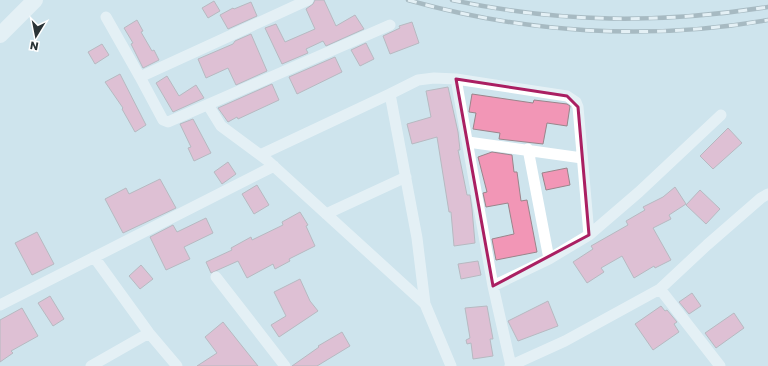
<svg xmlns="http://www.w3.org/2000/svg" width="768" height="366" viewBox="0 0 768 366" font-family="Poppins,sans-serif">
	<rect width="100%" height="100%" fill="#cee4ed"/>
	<path fill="#f296b6" stroke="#9a858b" d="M315,0h9l12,26 19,-11 9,14 -38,17 -3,-5 -17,8 2,4 -26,11 -17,-36 11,-4 9,18 30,-13 -9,-20 7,-5z
		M214,1l6,10 -12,7 -6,-10z
		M251,2l6,14 -29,13 -8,-14 13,-7 1,1z
		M137,20l6,11 -2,1 11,19 2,-1 5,10 -16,8 -12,-24 2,-1 -9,-15z
		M412,22l7,21 -29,11 -7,-18 17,-8 -1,-2z
		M251,34l16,37 -31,14 -8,-17 -22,10 -8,-19 35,-15 2,-3z
		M366,43l8,16 -14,7 -9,-16z
		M102,44l7,11 -14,9 -7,-12z
		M335,57l7,15 -45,22 -8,-17z
		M120,74l26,51 -11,7 -13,-23 1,-1 -18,-26z
		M167,76l12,20 17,-11 8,13 -31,14 -17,-29z
		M272,84l7,16 -41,19 -1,-2 -9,5 -10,-14z
		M448,87l10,45 2,18h-2l9,45h3l2,14 3,34 -21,3 -3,-34h-2l-12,-75 -25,7 -5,-20 24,-7 -5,-26z
		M472,94l61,9 1,-3 33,4 3,2 -3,20 -20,-3 -4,21 -44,-5 1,-6 -27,-4 3,-16 -7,-1z
		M193,119l18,34 -17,8 -6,-13 3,-1 -11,-23z
		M728,128l14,15 -29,26 -13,-13z
		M492,152l20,3 2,17h3l4,29 6,-1 10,52 -41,8 -4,-21 22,-5 -6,-31 -22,4 -3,-14 4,-1 -9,-35z
		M228,162l8,12 -14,10 -8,-12z
		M567,168l3,17 -24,5 -4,-17z
		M160,179l16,29 -53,25 -18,-34 21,-11 3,6z
		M257,185l12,20 -15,9 -12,-20z
		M675,187l11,17 -17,11 2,4 -18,9 18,32 -16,8 -1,-2 -20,12 -12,-22 -21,12 3,4 -17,11 -14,-21 20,-13 -2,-3 37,-21 -2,-4 19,-11 -2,-3 20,-10z
		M700,190l20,19 -14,15 -20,-19z
		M300,212l8,13 -2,1 9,20 -26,13 1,2 -15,8 -2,-5 -26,14 -9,-17 -27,12 -5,-11 26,-12 -1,-2 20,-11 1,3 31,-15 -1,-3z
		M206,218l7,15 -29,14 6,12 -24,11 -16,-33 23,-12 4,7z
		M37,232l17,32 -22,11 -17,-32z
		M478,261l3,14 -20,4 -3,-15z
		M141,265l12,14 -13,10 -11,-13z
		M300,279l10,22 8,10 -39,26 -8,-12 15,-9 -12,-24z
		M692,293l9,13 -12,8 -10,-12z
		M50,296l14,23 -11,7 -15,-23z
		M548,301l10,25 -40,15 -10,-20z
		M487,306l6,33h-3l3,17 -20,3 -2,-16 -4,1 -1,-4 4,-2 -5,-30z
		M661,306l4,5 2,-1 10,12 -3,2 5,8 -26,18 -18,-26z
		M22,308l16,28 -27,15 2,2 -13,9v-42z
		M734,313l10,15 -28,20 -11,-15z
		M223,322l15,19 20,25h-61l20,-13 -12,-16z
		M342,332l8,14 -33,20h-25l27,-19 -1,-1z"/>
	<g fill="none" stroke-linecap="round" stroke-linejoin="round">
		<path stroke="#fff" stroke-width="11" d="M308,0l-168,77 23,43 5,2 222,-97
			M106,17l34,60
			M456,79l37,207 18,80
			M390,94l28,-14 16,-2 22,1 111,17 9,6 2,5 11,128 50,-43 82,-77
			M208,105l13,21 46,34 158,144
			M468,142l114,16
			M528,149l21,110
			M260,155l130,-61 27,144 8,66 26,62
			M326,214l80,-37
			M94,257l55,76 28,33
			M216,277l69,89
			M493,286l56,-27 40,-24
			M660,289l60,77
			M0,305l274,-139
			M91,366l58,-33
			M510,366l55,-25 95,-52 47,-44 54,-47 7,-4"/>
		<path stroke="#fff" stroke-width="16" d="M0,35l35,-35"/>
		<defs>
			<path id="rail" d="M408,0c117,33 240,41 360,20
				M452,0c108,23 207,24 316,7"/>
		</defs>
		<use href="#rail" stroke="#79888e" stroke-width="4.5"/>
		<use href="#rail" stroke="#fff" stroke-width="3" stroke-dasharray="9" stroke-linecap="butt"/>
	</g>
	<path d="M0 0H768V366H0ZM456,79l111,17 11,11 11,128 -96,51z" fill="#cee4ed" fill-opacity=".55" fill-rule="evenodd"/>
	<path fill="none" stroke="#aa1f62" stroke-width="3" stroke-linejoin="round" d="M456,79l111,17 11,11 11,128 -96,51z"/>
	<g transform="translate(36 36) rotate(190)" stroke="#ffffff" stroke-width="3" paint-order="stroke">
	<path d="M0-3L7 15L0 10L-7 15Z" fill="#2a3336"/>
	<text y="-6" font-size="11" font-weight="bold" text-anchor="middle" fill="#2a3336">N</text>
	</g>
</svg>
